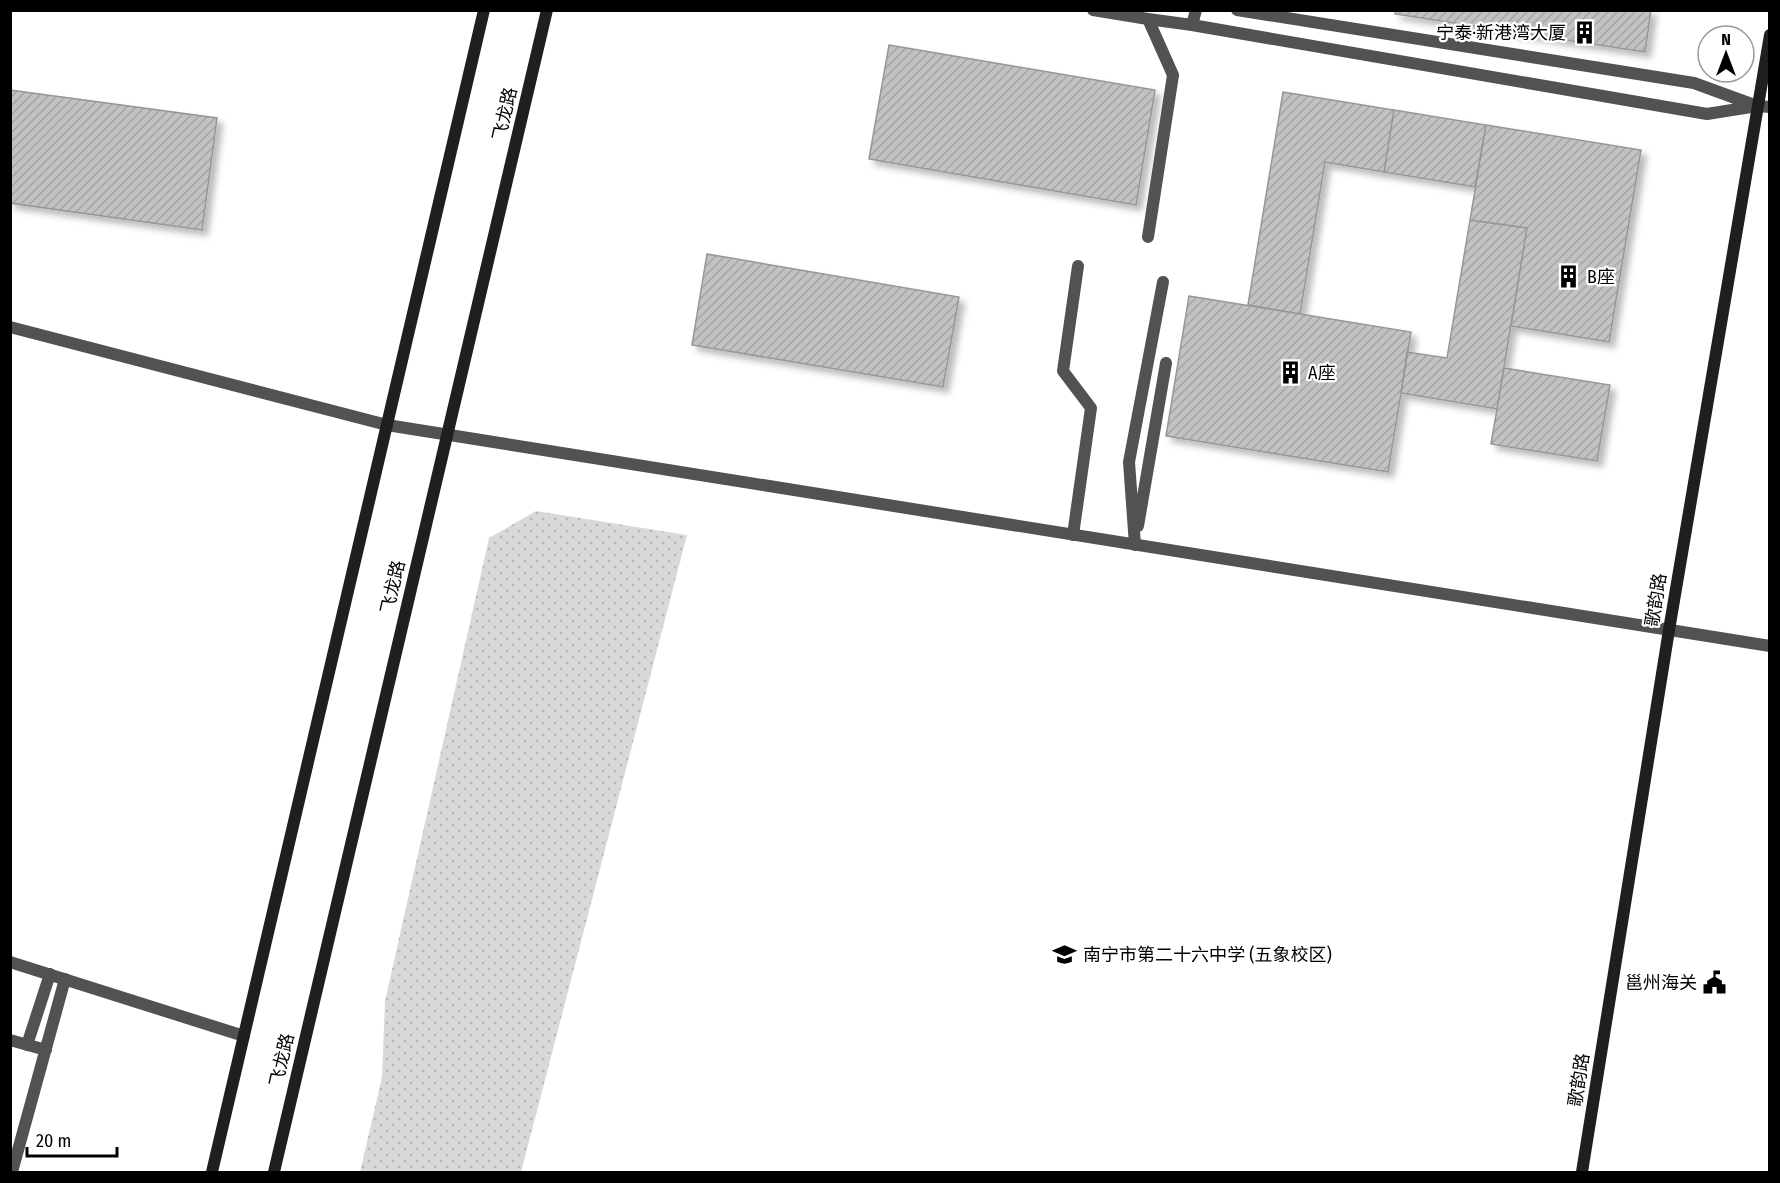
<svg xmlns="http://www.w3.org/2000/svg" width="1780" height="1183" viewBox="0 0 1780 1183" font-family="'Fira Sans Condensed','Noto Sans SC',sans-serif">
	<defs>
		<pattern id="park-dots" width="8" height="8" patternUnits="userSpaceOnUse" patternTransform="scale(1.5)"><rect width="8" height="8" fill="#d9d9d9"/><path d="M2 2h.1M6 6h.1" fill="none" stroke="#b8b8b8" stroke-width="1.8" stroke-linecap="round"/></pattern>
		<pattern id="building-hatch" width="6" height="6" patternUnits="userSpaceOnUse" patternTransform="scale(1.5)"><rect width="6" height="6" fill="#c2c2c2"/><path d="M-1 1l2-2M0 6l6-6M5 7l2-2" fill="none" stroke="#a5a5a5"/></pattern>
		<filter id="shadow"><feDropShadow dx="5.5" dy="5.5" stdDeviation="3" flood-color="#0004"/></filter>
	</defs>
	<rect width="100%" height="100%" fill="#fff"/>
	<path fill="url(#park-dots)" d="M536,511l151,24 -166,637h-161l22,-95 3,-76 104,-463z"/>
	<path fill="url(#building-hatch)" stroke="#969696" stroke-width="1.5" filter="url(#shadow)" d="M1396,10h255l-6,42 -250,-38z
		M889,45l266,45 -19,115 -267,-46z
		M10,90l207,28 -15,112 -192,-27z
		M1283,92l111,18 -10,62 -59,-10 -25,152 -52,-9z
		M1394,110l92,15 -11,62 -91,-15z
		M1486,125l155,25 -32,192 -98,-16 16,-98 -57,-8z
		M1470,220l57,8 -30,181 -96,-16 6,-41 40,6z
		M707,254l252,43 -16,90 -251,-42z
		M1189,296l222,36 -23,140 -222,-36z
		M1504,368l106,17 -13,76 -106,-17z"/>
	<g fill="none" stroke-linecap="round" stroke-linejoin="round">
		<path stroke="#525252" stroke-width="12" d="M1093,10l55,9 25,56 -25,162
			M1237,10l457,73 63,23 13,1
			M1148,19l44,6 4,-15
			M1192,25l515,89 50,-8
			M1138,526l28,-163
			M1073,535l18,-127 -28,-37 15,-105
			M1135,545l-6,-83 34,-180
			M10,1040l36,10
			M27,1045l23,-71
			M12,1172l53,-193"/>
		<path stroke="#525252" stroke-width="12" d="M10,327l377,98 1383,221
			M10,962l234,74"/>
		<path stroke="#1f1f1f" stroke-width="12" d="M212,1172l272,-1162
			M274,1172l273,-1162
			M1582,1172l87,-542 101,-595"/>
	</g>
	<defs>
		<symbol id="building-bare" viewBox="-9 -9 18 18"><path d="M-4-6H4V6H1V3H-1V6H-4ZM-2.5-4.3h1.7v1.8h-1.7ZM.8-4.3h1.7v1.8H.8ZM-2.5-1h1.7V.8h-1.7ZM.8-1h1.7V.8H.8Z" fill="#000" stroke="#fff" stroke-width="2.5" paint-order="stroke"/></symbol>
		<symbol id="school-bare" viewBox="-9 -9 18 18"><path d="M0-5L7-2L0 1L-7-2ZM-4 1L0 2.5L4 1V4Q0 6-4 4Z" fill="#000" stroke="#fff" stroke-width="2.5" paint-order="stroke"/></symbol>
		<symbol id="civic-bare" viewBox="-9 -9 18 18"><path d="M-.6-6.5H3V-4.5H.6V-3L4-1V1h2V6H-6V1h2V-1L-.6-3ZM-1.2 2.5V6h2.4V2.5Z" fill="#000" stroke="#fff" stroke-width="2.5" paint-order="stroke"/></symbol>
	</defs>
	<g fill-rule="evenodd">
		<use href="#building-bare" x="1568" y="16" width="33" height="33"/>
		<use href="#building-bare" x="1552" y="260" width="33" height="33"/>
		<use href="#building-bare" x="1274" y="356" width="33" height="33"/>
		<use href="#school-bare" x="1048" y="938" width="33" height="33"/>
		<use href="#civic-bare" x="1698" y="966" width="33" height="33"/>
	</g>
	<g text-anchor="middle" stroke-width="4.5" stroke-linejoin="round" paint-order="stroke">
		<g font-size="18" fill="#000" stroke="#fff" text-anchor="start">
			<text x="1566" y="39" text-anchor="end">宁泰·新港湾大厦</text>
			<text x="1587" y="283">B座</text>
			<text x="1308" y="379">A座</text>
			<text x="1083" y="961">南宁市第二十六中学 (五象校区)</text>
			<text x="1697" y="989" text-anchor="end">邕州海关</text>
		</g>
		<g font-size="18" fill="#000" stroke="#fff">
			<text transform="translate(505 114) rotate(-77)" y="6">飞龙路</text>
			<text transform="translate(393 587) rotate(-77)" y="6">飞龙路</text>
			<text transform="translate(1656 600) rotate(-81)" y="6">歌韵路</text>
			<text transform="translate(282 1060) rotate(-77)" y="6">飞龙路</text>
			<text transform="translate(1579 1080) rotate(-81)" y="6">歌韵路</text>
		</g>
	</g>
	<rect width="1780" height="1183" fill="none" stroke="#000000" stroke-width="24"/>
	<g transform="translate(1726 54)"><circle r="28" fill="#ffffff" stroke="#999999" stroke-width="1.5"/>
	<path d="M0-4.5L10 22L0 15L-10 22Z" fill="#000000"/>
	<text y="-9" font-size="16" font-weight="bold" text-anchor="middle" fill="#000000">N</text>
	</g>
	<path d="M27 1147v9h90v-9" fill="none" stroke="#000000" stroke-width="3"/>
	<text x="36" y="1147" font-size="18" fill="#000000" stroke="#ffffff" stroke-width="4.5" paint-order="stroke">20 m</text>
</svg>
